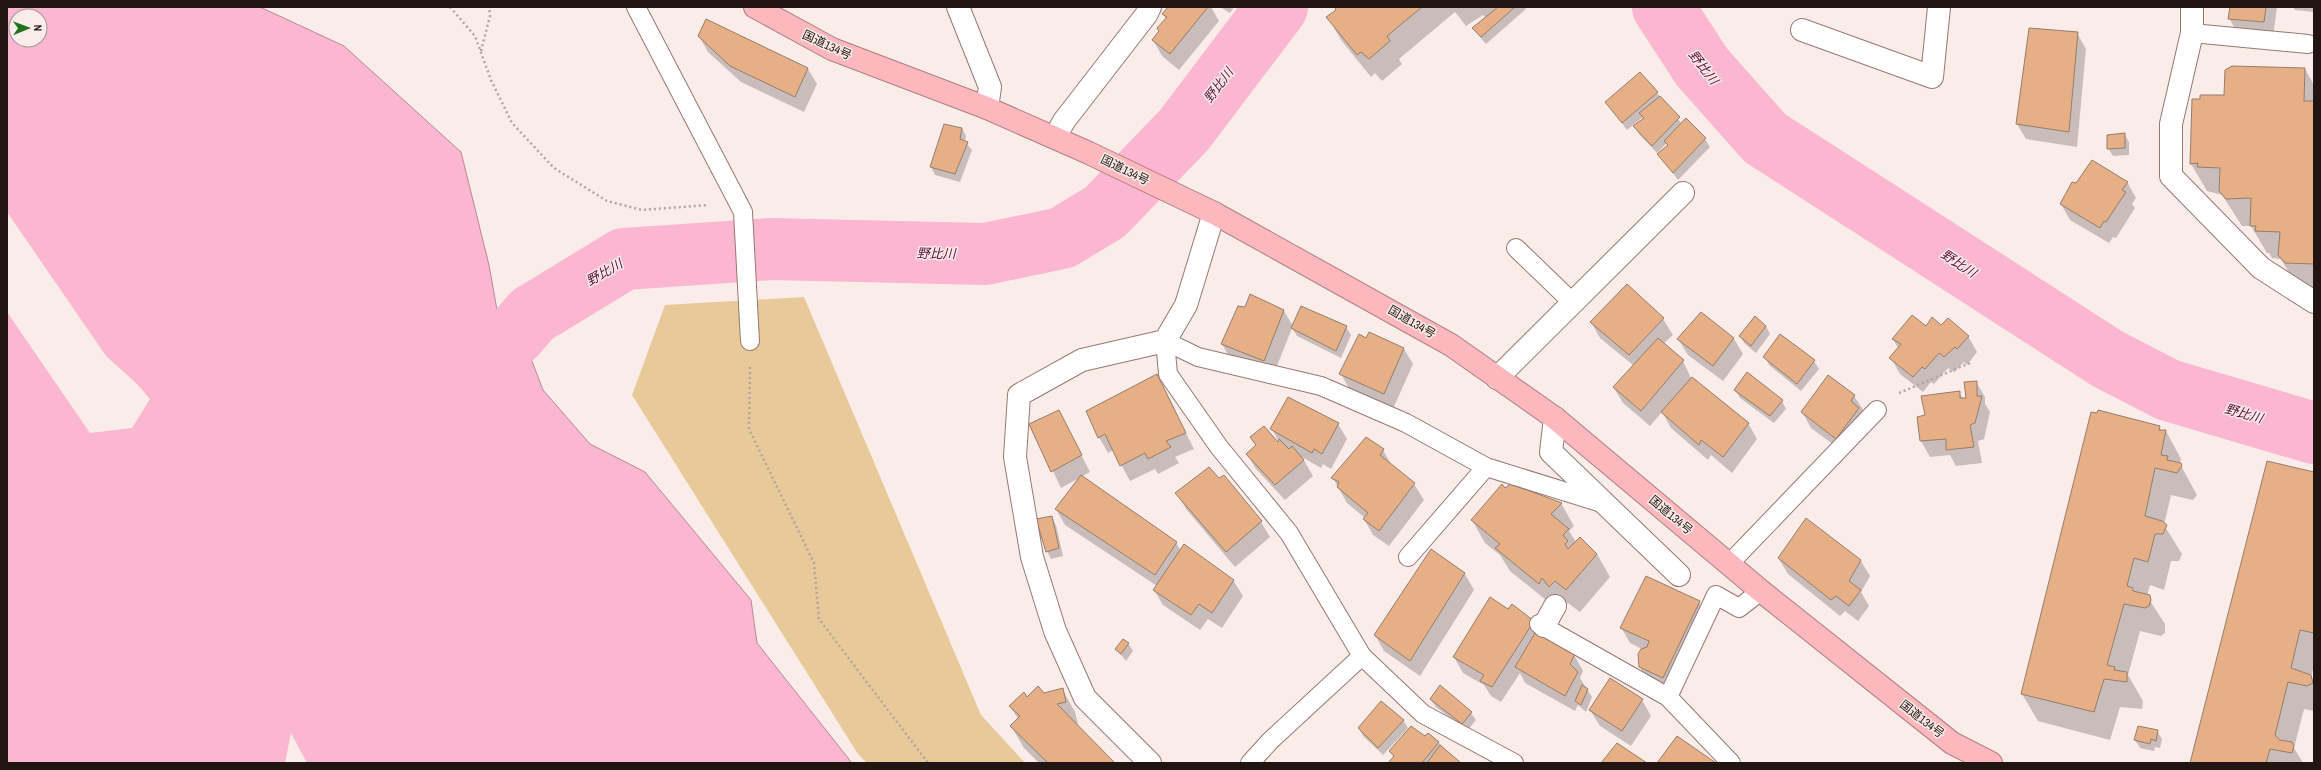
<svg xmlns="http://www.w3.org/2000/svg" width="2321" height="770" viewBox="0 0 2321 770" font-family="'Archivo Narrow','Noto Sans JP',sans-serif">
	<rect width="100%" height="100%" fill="#faede9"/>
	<path fill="#e7c99a" d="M804,297l177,418 44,48h-158l-9,-9 -226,-359 33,-90z"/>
	<path fill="#fbb6d1" stroke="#ba8698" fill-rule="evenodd" d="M7,7h253l84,39 117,106 28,113 8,45 33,46 13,34 47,54 55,28 106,128 6,43 95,120h-845zM16,16h24v24h-24z"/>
	<path fill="#faede9" d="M7,212l99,144 31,28 13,15 -18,29 -42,5 -83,-121z
		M291,733l16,30h-22z"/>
	<path fill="#0003" d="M1169,7h42l8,14 -40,49 -17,-14 -9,-16 7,-8 6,-13 -3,-5z
		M1220,7h14l-4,6z
		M1335,7h189l2,2 -40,35 -13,-15 13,-11 -3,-3 -17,11 -11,-14 -56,47 3,5 -20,17 -7,-8 -4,4 -30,-37 -13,-23 9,-7z
		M2231,7h46l-4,30 -35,-3 -9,-16z
		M2293,7h21v5l-19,-2z
		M2077,33l9,16 -9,98 -51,-8 -9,-15z
		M699,36l109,33 9,15 -13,28 -63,-30 -33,-30z
		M2305,69l9,16v206l-19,-8 -14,-24 -9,-1 -3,-5h-2l-16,-27h-9l-20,-31 -15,-4 -16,-27 34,-68z
		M1657,93l25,31 23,15 5,8 -32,33 -19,-26 9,-8 -1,-3 -10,10 -18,-19 -5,-8 10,-7 -1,-2 -16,13 -21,-28z
		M962,128l4,8 -1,6 7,8 -12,32 -25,-7 -4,-8z
		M2124,134l5,8v13l-16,1 -5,-8z
		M2127,182l9,16 -4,6 3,4 -19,30 -3,-1 -4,6 -39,-23 -9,-16 16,-19z
		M1627,286l36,33 10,16 -10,9 20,17 8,17 57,45 9,16 -25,34 -21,-18 -3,5 -37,-32 -9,-16 -12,14 -27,-23 -9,-15 20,-22 -34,-28 -9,-16z
		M1250,296l34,15 9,15 53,1 5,8 -10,23 -44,-22 -5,-8 -19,48 -42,-16 -9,-16 24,-35z
		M1701,313l33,26 9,15 -20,27 -35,-26 -10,-16z
		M1766,326l4,8 -14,19 -11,-9 -5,-8z
		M1926,328l42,8 9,16 -10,13 -3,-3 -10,10 -6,-4 -14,16 -3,-2 -8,10 -23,-18 -9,-16 7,-10 -5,-9z
		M1780,336l34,25 5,8 -18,22 -32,-26 -4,-8z
		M1367,340l37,9 9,15 -20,45 -43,-19 -9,-16z
		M1157,376l37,73 -19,8 4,6 -21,11 -3,-5 -25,12 -17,-31 -5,3 -9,-16z
		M1976,382l9,15v7l5,8 -6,27 -6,2 4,22 -26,3 -6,-11 -20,2 -9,-16 -3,-23 9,-2 32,-24 4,7h4z
		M1735,390l47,11 4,8 -12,14 -34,-25z
		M1854,396l10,15 -18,43 -35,-26 -9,-16z
		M1059,412l31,60 -9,5 95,65 5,9 52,29 10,16 -21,32 -14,-9 -8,11 -37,-25 -9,-15 3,-4 -92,-61 -9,-16 25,-32 -20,11 -30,-63z
		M1338,424l9,15 -16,30 -8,-5 -2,4 -19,-11 11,19 -28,24 -29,-31 -9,-15 10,-8 -6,-9 27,7 1,-2 -7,-13z
		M2159,427l3,4h4l15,28 -1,5 17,31 -4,5 -22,-5 -7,30 18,29 -3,7h-8l-7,29 -14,-5 -3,11 18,28v9l-4,3 -21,-5 -12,44 15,26 -1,8 -22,-2 -10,33 -72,-19 -16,-27z
		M1366,439l17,11 9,16 22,18 10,16 -35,46 -16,-11 -9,-16 1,-1 -18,-15 -14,-25z
		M2314,473v192l-3,12 3,5v29l-10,-2 -10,39 9,15h-112z
		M1505,489l56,14 13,23 -5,5 7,11 21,12 13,23 -30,35 -12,-9 -5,6 -11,-4 -42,-34 -10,-16 -15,-12 -13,-23z
		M1177,493l84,29 9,15 -35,30 -49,-58z
		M1051,517l5,8 7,31 -12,3 -4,-8z
		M1431,550l34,24 9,16 -54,86 -36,-25 -9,-16z
		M1779,559l82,2 9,15 -9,16 8,14 -11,15 -13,-10 -5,5 -52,-42z
		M1699,602l9,16 -36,76 -22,-11 -10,-16 2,-18 -12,-6 -9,-16z
		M1508,610l26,11 8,17 32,17 9,16 -3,7 12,19 -6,15 -8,-7 -3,6 -50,-28 -5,-10 -19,29 -10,-6 -7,-11 -21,-12 -9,-16z
		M1128,643l5,8 -7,10 -10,-12z
		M1062,689l13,23 3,12 -3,1 38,38h-74l-15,-15 -13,-22 7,-7 -8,-13z
		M1431,700l40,13 5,7 -9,11 -31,-24z
		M1642,700l9,16 -20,30 -31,-20 -10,-16z
		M1403,720l5,8 -25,27 -20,-19 -4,-8z
		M2157,731l5,8 -2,9 -5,-1 -1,4 -14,-3 -5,-8z
		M1438,742l21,21h-70l5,-6 -4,-6z"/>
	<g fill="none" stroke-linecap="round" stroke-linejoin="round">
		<path stroke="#fbb6d1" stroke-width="62" d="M1663,7l39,60 63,71 343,221 60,31 146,43
			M515,335l17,-20 92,-56 147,-10 214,5 77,-16 43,-26 79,-82 93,-123"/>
	</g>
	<path fill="#e6af85" stroke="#957d6c" d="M1168,7h40l-38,47 -18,-14 7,-9 -2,-3 10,-11 -5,-3z
		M1335,7h87l-35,29 3,5 -21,18 -8,-7 -4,3 -31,-38 10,-7z
		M1498,7h17l-34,30 -9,-9z
		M2230,7h36l-2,15 -36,-3z
		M706,19l102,49 -13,29 -65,-31 -32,-30z
		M2029,28l49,4 -9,100 -53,-8z
		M2232,66l73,2 -1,33h10v163l-29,-1 -7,-8 2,-23 -25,-1 1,-5h-6l1,-28 -25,1 -7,-8 1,-23 -23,-1 1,-4 -8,1 2,-65h8v-4h24l1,-25z
		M1640,72l18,20 -36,31 -17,-21z
		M1660,96l20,21 -28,29 -19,-20 11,-8 -5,-5z
		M1686,118l20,20 -33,35 -16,-19 11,-9 -4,-4z
		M944,124l18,4 -2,11 8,3 -13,32 -25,-7z
		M2125,133v15l-18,1v-14z
		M2092,160l36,22 -6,8 4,2 -20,30 -2,-1 -4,7 -40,-24 12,-22 4,1z
		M1627,284l37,34 -35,37 -39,-33z
		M1250,294l34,16 -20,51 -43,-17 17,-38 7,1z
		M1301,306l46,20 -11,25 -45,-23z
		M1701,312l33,26 -21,28 -36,-27z
		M1912,315l14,11 6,-9 9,8 7,-7 21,18 -12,13 -2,-2 -11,10 -5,-4 -14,16 -3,-2 -9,10 -24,-19 12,-14 -9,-5z
		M1755,316l11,10 -15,20 -12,-10z
		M1369,332l35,16 -20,46 -45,-20 20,-40 7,4z
		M1780,334l35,26 -18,24 -34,-27z
		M1658,338l26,22 -43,51 -28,-24z
		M1747,372l36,28 -13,16 -36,-26z
		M1157,374l29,59 -20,8 5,6 -23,12 -3,-6 -25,13 -15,-32 -7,4 -12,-27z
		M1828,375l27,20 -4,6 8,7 -23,31 -35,-27z
		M1692,377l57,46 -26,34 -22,-17 -2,5 -38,-33z
		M1977,381v15h5l-7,27 -5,2 4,22 -28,3v-11l-26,2 -3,-24 8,-2 -4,-19 39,-5v7h6l-2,-16z
		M1288,397l51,26 -17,31 -8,-5 -2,4 -42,-24z
		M1059,410l23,45 -31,17 -22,-48z
		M2098,410l62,16 -1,4h7l-5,25 7,1 -1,4 14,3 1,3 -5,7 -22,-5 -10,48 17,5 5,4 -4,9h-8l-7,28 -14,-4 -7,28 6,2v3l17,4 1,5 -2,6 -4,2 -21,-4 -17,61 8,2 -1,3 13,2v10l-23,-3 -10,33 -73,-18 70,-282 6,1z
		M1264,426l14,16 1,-3 10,10 3,-3 12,14 -29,25 -29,-31 10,-9 -6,-8z
		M1366,437l18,12 -4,6 35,28 -36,48 -16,-12 5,-6 -31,-26 2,-5 -8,-4z
		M2267,461l47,11v161l-14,-3 -9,38 20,7 2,8 -6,3 -19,-4 -13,53 5,5 12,2 2,4 -2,7 -22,-4 -4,14h-76z
		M1209,467l10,11 5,-3 38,46 -36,31 -51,-59z
		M1081,475l96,67 -22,33 -100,-66z
		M1502,484l3,4 6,-4 51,19 -11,11 18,15 -6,6 5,6 -3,3 3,5 12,-12 17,17 -31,36 -11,-9 -6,6 -7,-9 -3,6 -44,-36 5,-4 -29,-24z
		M1052,516l7,32 -13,4 -10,-33z
		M1806,518l55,42 -12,21 12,9 -12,16 -13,-10 -5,4 -53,-42z
		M1184,544l50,36 -22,33 -13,-9 -8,11 -38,-25z
		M1431,549l34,24 -55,88 -36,-26z
		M1646,576l54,25 -37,77 -24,-11 -1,-13 3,-5 6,-2 2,-6 -29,-13z
		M1490,597l18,12 4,-5 22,17 -42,66 -12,-6 4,-6 -31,-18z
		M1535,633l40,21 -5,10 8,8 -13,24 -50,-29z
		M1123,639l6,4 -8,11 -6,-5z
		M1610,678l33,21 -21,32 -33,-21z
		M1440,685l32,27 -10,12 -32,-25z
		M1582,685l6,4 -7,16 -6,-4z
		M1038,686l6,7 19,-5 3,14 -9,2 58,59h-67l-38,-37 10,-10 -11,-10 15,-14 3,5z
		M1381,701l23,19 -26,28 -20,-20z
		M1411,726l14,10 3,-3 11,9 -17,21h-34l6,-7 -5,-5z
		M2138,726l20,4 -2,11 -5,-2 -1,5 -16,-4z
		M1677,736l39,27h-59z
		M1617,743l30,20h-46z
		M1440,745l20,17 -1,1h-32z"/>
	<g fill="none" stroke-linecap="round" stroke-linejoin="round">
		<defs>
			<path id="lane" d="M636,7l107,205 7,129
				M2192,33l116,11
				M1516,248l57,55
				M1165,341l3,33 51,73 70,86 73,123 61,58 91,49
				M1165,341l33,16 123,29 85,37 80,44 119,37
				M1408,557l78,-90
				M1729,564l148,-154
				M1539,624l129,73 63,66
				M1668,697l48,-102 23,13 22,-17
				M1250,763l20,-22 92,-85"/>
			<path id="street" d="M958,7l32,80 -3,21
				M2192,7v26l-21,91v52l90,92 53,34
				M1802,30l130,47 7,-70
				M1055,137l9,-16 82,-106 4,-8
				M1497,378l186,-185
				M1555,418l-4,34 128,123
				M1544,626l11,-20
				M1150,763l-65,-65 -30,-67 -23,-74 -17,-100 4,-62 63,-35 83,-19 21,-36 28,-92"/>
			<path id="highway" d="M755,7l77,42 155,59 102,45 125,60 237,132 104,73 206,173 191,152 39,20"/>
		</defs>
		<use href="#lane" stroke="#967870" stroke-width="20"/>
		<use href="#street" stroke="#967870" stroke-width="24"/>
		<use href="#highway" stroke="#af7f80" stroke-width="24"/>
		<path stroke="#b2a5a1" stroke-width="2.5" stroke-dasharray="2 3" stroke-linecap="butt" d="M450,7l25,29 16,44 21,43 42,45 53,33 35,9 66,-5
			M481,51l9,-35 -1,-9
			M750,367l-1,62 65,134 5,56 109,144
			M1899,393l71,-30"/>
		<use href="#lane" stroke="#fff" stroke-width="18"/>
		<use href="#street" stroke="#fff" stroke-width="22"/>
		<use href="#highway" stroke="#fcb8bc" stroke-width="22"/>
	</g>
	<g text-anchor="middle" stroke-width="3" stroke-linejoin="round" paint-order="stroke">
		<g font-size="12" fill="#211512" stroke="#faede9">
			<text transform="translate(827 45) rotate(25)" y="4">国道134号</text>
			<text transform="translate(1125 170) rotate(26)" y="4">国道134号</text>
			<text transform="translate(1412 322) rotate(30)" y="4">国道134号</text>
			<text transform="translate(1671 515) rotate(40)" y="4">国道134号</text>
			<text transform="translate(1922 719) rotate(38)" y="4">国道134号</text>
		</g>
		<g font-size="13" font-style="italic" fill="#5a0d36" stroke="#faede9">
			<text transform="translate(1704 67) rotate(52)" y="5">野比川</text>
			<text transform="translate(1218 85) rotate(-53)" y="5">野比川</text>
			<text transform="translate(936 253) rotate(1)" y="5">野比川</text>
			<text transform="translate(1959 263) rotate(33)" y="5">野比川</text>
			<text transform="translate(604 272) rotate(-30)" y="5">野比川</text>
			<text transform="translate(2244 413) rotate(16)" y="5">野比川</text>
		</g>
	</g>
	<rect width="2321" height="770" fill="none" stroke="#211512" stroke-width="16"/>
	<g transform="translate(28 28) rotate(89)"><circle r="19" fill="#faede9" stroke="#a39793"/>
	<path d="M0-3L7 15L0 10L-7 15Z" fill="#20721c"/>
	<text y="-6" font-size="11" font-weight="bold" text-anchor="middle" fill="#211512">N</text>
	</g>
</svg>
